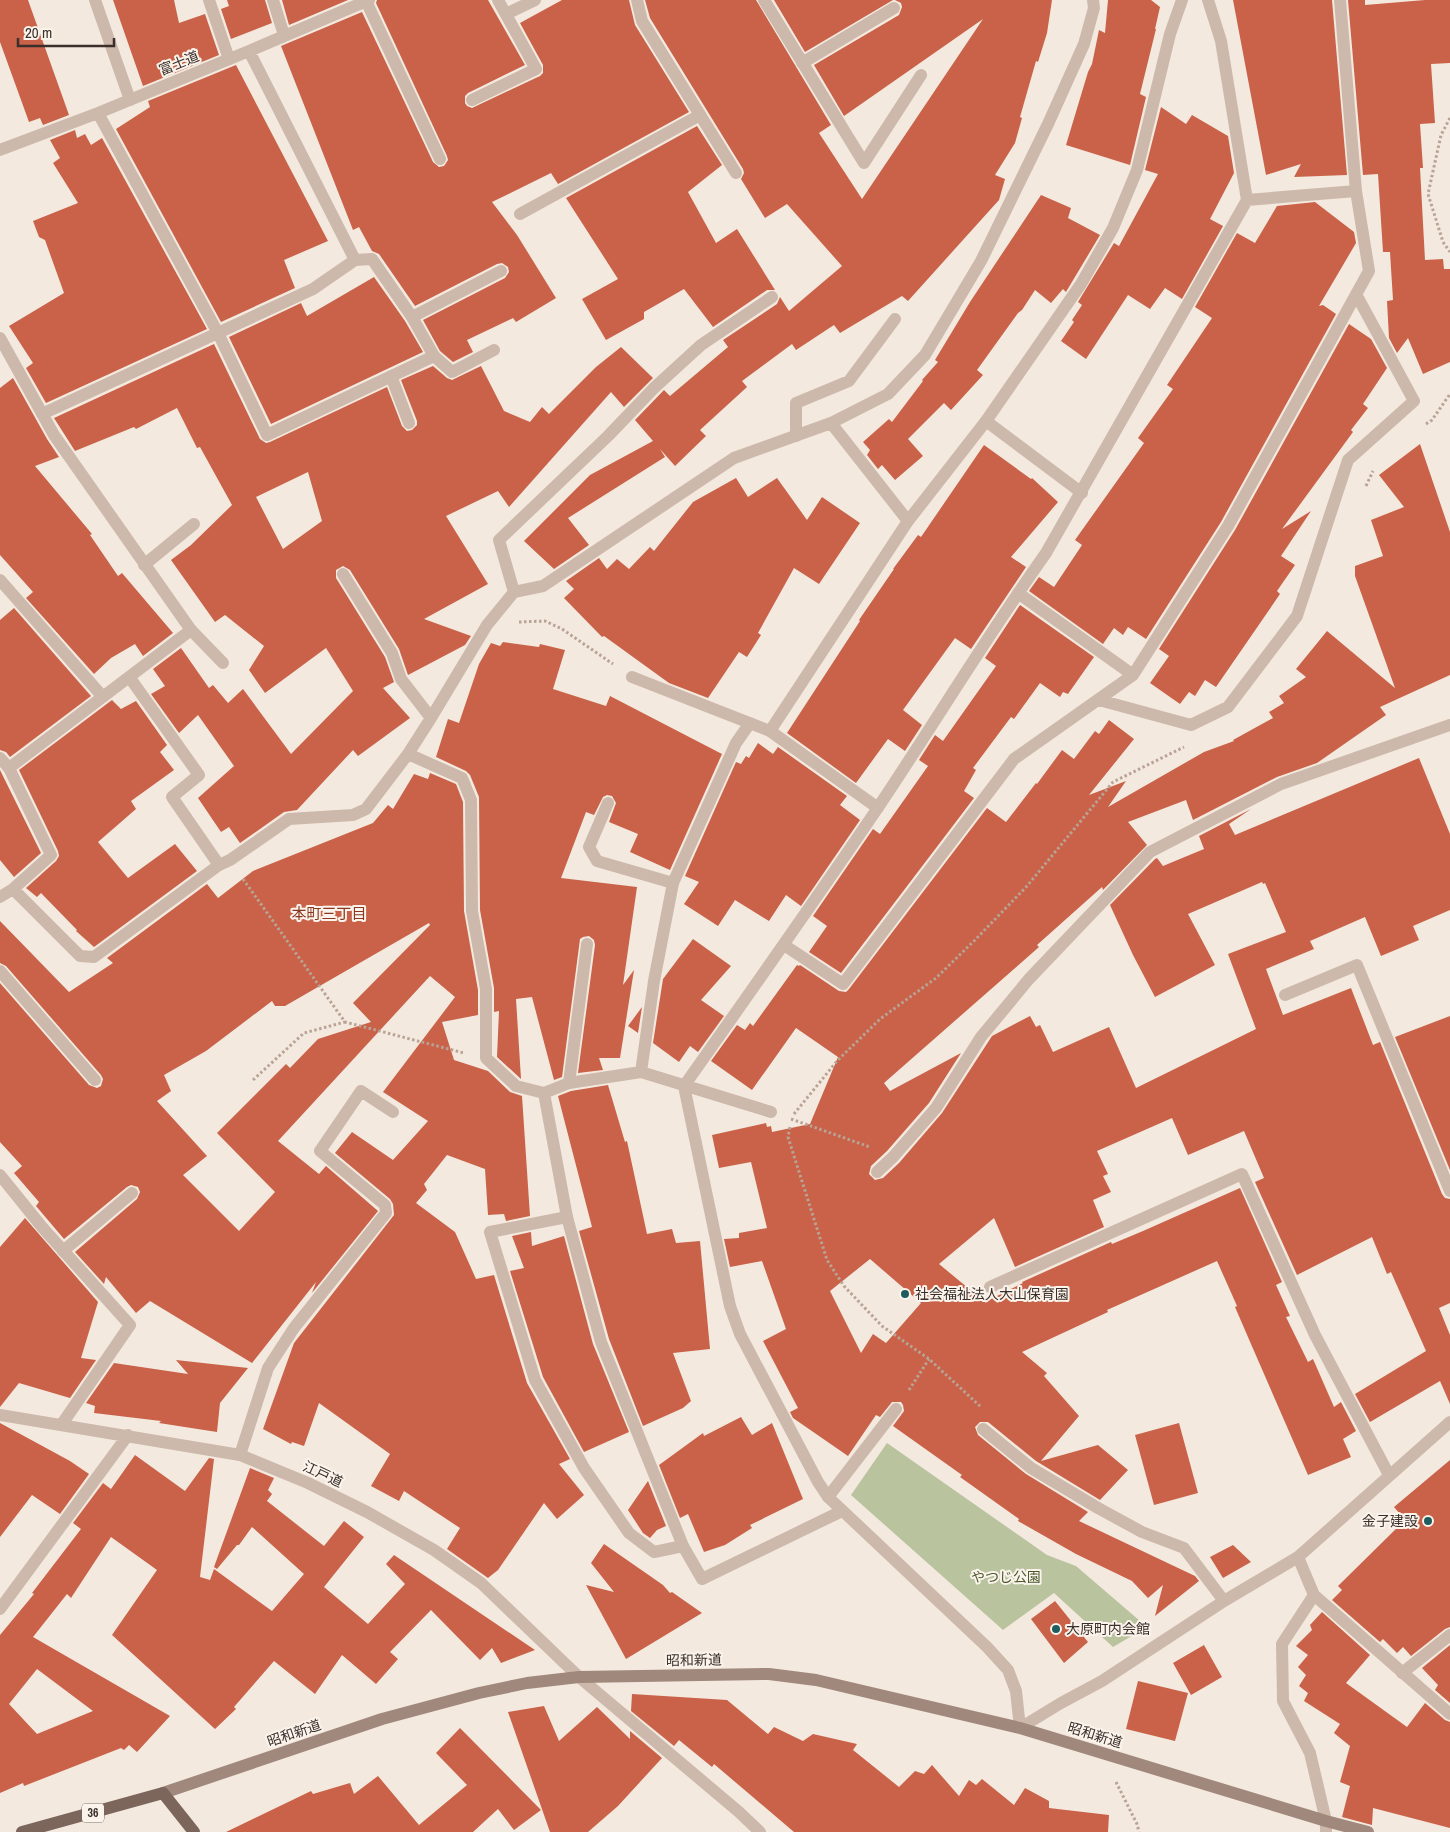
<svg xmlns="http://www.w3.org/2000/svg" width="1450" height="1832" viewBox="0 0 1450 1832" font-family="'Archivo Narrow','Noto Sans JP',sans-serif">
	<rect width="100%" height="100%" fill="#f4e9df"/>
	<path fill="#b9c49f" d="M887,1443l160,112 29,11 71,61 -34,20 -59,-54 -51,37 -152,-135z"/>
	<path fill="#c96248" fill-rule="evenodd" d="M0,0h28l41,115 -26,10 -3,-7 -11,4 -29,-80z
		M113,0h61l5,23 26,-9 14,41 -76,31z
		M227,0h38l7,23 -41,16 -10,-30 8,-3z
		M282,0h66l-59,25z
		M377,0h111l37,65 -57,28 -3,3v7l2,3 5,2 68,-32 3,-3v-8l-23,-42 42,-23h67l6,25 54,87 -131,72 -7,-11 -59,29 25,33 39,63 -40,24 -3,-4 -46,22 6,12 -20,10 -13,-11 -17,-31 82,-42 4,-6 -1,-5 -6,-4 -5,1 -82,42 -36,-52 -7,-3 -13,-24 -6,3 -72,-184 81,-34 71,150 6,5 5,-1 4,-6 -1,-4 -71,-153z
		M645,0h111l75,125 -12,8 43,66 121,-180 -139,97 -30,-51 85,-50 3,-8 -1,-4 -6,-3h157l-5,33 -9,29 -2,-1 -16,56 2,1 -7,25 -20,32 10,4 -6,21 -91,101 -6,-5 -62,37 -6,-8 -38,25 -4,-6 -50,37 5,6 -47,43 6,6 -31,30 -15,-17 5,8 -97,61 21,27 -35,24 -30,-28 66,-66 63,-34 -18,-21 29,-30 6,6 58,-49 -5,-7 54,-36 3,-7 9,14 53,-45 -55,-62 -22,14 -24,-39 3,-6 -1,-4 -93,-151z
		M774,0h119l-88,52z
		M1108,0h43l9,7 -5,22h1l-16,65 6,3 -16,68 -64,-20 22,-73 4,-8 7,-34 6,3z
		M1233,0h99l15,175 -53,2 7,-13 -35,11z
		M1348,0h17v5l60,-5h25v63l-19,1 4,59 -15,1 3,44h-3l5,92 18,-1 1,10h6v93l-27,12 -15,-36 -11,15 -8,-15 -2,-37 6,-1 -3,-48h-7l-5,-78 -15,1z
		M236,65l92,176 -44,19 11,28 -74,34 -105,-193 34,-22 -2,-6z
		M1161,107l25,17 6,-9 36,21 6,37 -24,46 13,7 -41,73 -17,-11 -15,21 -22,-14 -42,64 -25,-18 13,-19 -2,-2 10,-15 -4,-3 36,-59 5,3 39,-72 -13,-4z
		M697,126l25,39 -34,27 28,51 21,-14 38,61h-8l-54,37 -29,-38 -40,23v7l-38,21 -24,-41 36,-20 -52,-81z
		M75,130l2,8 8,-4 6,11 11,-7 105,191 -161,74 -20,-35 7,-5 -24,-37 55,-33 -19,-53 -6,-3 -6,-16 45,-18 -25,-40 7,-5 -10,-18z
		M1041,195l30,13 -3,10 32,17 -34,57 -3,-3 -12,14 -16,-13 -13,20 -4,3 -41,57 6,5 -32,35 -7,-7 -36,36 15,17 -28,24 -13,-15 -4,4 -11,-14 3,-5 -7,-8 26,-23 3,3 31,-41 -1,-1 16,-18 -3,-2 35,-58z
		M1315,202l39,30 2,11 -37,63 4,-1 13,9 -115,208 -75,117 -18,-12 -5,8 -9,-7 -11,16 -74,-53 10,-14 15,10 28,-42 -7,-5 69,-97 -6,-5 35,-49 -6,-4 45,-67 -17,-11 42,-74 18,10 22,-37z
		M374,277l31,44 18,31 -152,72 -42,-87 72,-34 6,13z
		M1349,324l22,15 16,29 -24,36 5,4 -17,22 2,2 -71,97 29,-18 -30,45 14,9 -18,26 3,3 -64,93 -11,-7 -10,16 -6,-4 -9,12 -30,-21 19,-27 -10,-7 76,-119z
		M214,344l46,95 6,4 4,-1 117,-55 15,39 5,5 5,-1 5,-5v-4l-16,-41 32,-14 14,12 5,2 29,-14 23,45 26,11 12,-15 7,7 47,-47 25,-20 32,31 -29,29 -13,-15 -102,115 -11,-16 -52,25 42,68 -64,35 47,17 -6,9 -57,30 -9,-26 -49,-79 -7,-4 -7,4v8l49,79 9,25 -11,6 27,30 -52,38 -5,-6 -56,60 -13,2 -44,31 -11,-16 -8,5 -23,-34 36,-32 -36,-51 -19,18 -28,-39 14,-8 -12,-17 28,-21 28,40 4,-3 15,18 15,-14 48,65 62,-63 -27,-43 -61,45 -16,-23 15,-24 -39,-31 -10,7 -44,-62 20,-15 41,-40 -32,-58 -3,1 -20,-40 -41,21 -2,-2 -59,24 -21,-33zM308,472l14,49 -39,28 -27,-52z
		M13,378l34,61 12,18 -24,9 57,68 -2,1 28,41 4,-3 51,60 -30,23 -8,-12 -24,14 -17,16 -68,-76 7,-6 -33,-37v-167z
		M1420,444l30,88v143l-70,32 6,8 -69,48 -40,14 -84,43 -7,-20 -58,22 19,23 -44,45 -1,-3 -65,58 2,2 -155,136 6,8 71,-38 -32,50 -42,48 -16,15 -2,8 6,6 8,-2 16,-15 43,-50 50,-77 38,-20 6,11 4,-2 13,27 56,-25 27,61 120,-59 -28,-75 58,-22 -21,-49 -2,1 -1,-2 -74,32 27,51 -60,32 -22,-42 -23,-50 45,-46 2,-1 6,8 41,-17 -5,-13 52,-27 -22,15 6,11 184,-77 31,76v76l-37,16 6,14 -38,16 -16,-39 -55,24 4,8 -48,20 17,46 68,-27 22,57 7,-3 62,152 3,4 5,1v104l-11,5 11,27v69l-10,-23 -70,41 -15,-28 71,-43 -35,-79 -4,2 -15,-37 -75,38 -42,-93 9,-4 -20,-47 -56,24 -16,-37 -75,33 11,23 -5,2 8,16 -18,8 11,27 -89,40 -21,-49 -55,46 46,38 38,-19 -1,-1 89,-40 1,2 31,-13 97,-43 42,94 -6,3 14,31 -4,1 22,45 5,-3 21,48 7,-5 15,29 -13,8 8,18 -43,18 -57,-131 -16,-37 2,-1 -20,-45 -110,49 1,2 -86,40 25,21 -3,3 35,40 -38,45 57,-16 30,25 -28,30 -64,-39 -48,-39h-8l-5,5 3,8 48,39 62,38 -9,9 116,55 4,5 -44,35 8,-31 -15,13 -16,-17 -56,-27 -58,-33 1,-2 -59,-42 2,-2 -69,-49 11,-15 -1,-6 -2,-3h-9l-12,15 -4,-2 -28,41 -55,-38 -3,-6 8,-4 -35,-67 23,-12 -24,-68 -32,6 -6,-28 15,-1v-5l28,-5 -16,-66 -32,6 -7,-33 54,-12 1,4 4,-1 1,6 38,-8 28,-67 -42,-29 -44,62 -41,-29 26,-36 8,5 5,-7 3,3 44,-61 2,1 1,-1 39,26 7,1 3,-3 138,-181 19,14 30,-39 1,1 25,-34 12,9 21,-28 4,3 10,-14 25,19 -45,56 37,-14 -18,26 96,-55 30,-11 -1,-1 40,-22 -4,-6 15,-9 -5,-7 27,-19 -10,-8 31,-38 68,57 -40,-112v-10l28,-10 -12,-36 33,-13 -25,-32zM870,1259l51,44 -35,40 -13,-9 -12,19 -31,-62z
		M984,445l47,34 1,-1 26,24 -47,55 15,10 -55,82 -16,-11 -52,72 19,15 -17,26 -17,-12 -32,44 -69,-50 73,-112 -1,-1 35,-51h-1l25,-34 3,2z
		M736,478l12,19 29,-19 30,42 15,-23 38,26 -41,61 -25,-16 -36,65 3,2 -14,22 -8,-5 -31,46 -39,-15 -65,-47 -2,1 -38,-39 10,-9 -8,-8 33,-23 8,11 10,-10 12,10 21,-22 4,4 39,-49z
		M1020,605l74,52 -26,37 -5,-2 -3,5 -20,-14 -26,36 -3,-2 -38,51 3,2 -12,21 10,7 -133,175 -32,-21 18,-26 -14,-10 60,-87 7,5 48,-68 -9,-6 16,-25 8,6 53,-75 -11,-8z
		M14,608l77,88 -81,61 -4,-5 -6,-2v-130z
		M503,642l36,5 1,-3 25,6 -12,39 53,17 4,-10 112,58 -52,116 -40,-18 8,-18 -29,-12 7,-19 -4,-7 -5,-1 -4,2 -9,18 -8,-3 -25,66 76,9 -14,98 11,-15 -14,88h-21l4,12 -25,3 17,-128 -1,-5 -5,-4 -6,1 -3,2 -18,138 -8,3 -22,-83 -16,2 5,80 -24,-22 2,-46 -5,1v-24l-14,-78 -1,-113 -9,-22 -4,-4 -30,-14 12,-38 11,4 20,-59 12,-21 9,3z
		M112,700l9,9 15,-8 31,44 -7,7 14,18 -43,31 5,8 -38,33 30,36 47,-34 22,27 -103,76 -18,-16 1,-1 -36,-37 -4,4 -11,-9 30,-27 3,-5 -1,-5 -39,-81z
		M758,743l15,11 5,-7 69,49 -7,9 20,15 -59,86 -15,-11 -17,26 -34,-21 -17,26 -34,-22 15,-22 -14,-6 51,-114 5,2 5,-8 3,2z
		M0,770l41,83 -27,24 -14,-17z
		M430,773l26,11 7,18 1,109 14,79v25l-36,7 12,38 34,11 22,21 12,4 8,120 -24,5 -2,-7 -16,1 -3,-46 -38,-14 -23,29 3,6 -11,13 39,29 21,47 18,-4 33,108 43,76 -11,5 25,31 -27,24 -13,-16 -46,67 -10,8 -41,-29 13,-21 -56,-37 -5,10 -28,-15 19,-32 -71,-51 -15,43 -12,-4 -1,2 -28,-15 31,-86 100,-128 -1,-11 -3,-5 -55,-46 17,-21 41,28 35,-39 -45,-29 72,-95 -25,-21 -152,165 41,33 7,-8 52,45 -66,82 4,-11 -64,81 -102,-62 -14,12 -30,-36 -2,7 -29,-32 62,-53 3,-7 -2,-5 -7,-2 -4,2 -63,52 -28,-33 3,-4 -25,-29 8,-7 -22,-24v-159l89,102 8,3 4,-2 2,-7 -2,-4 -95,-109 -6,-3v-42l69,71 44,-29 -6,-5 100,-74 11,14 35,-27 120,-48 15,-18 5,4 21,-35 14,5zM429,923l1,2 -77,78 18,19 -53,17 -28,29 -4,-4 -69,69 58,59 -36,39 -56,-56 24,-19 -50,-55 14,-10 -7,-16 42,-24 66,-50 3,5h10z
		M693,939l38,27 -30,34 23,16 -26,36 -8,-6 -11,16 -26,-19 10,-64z
		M642,1007l-4,26 -10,-7z
		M1450,1016v154l-55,-133z
		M608,1085l17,57 2,-1 20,93 25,-5 4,14 24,-2 10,108 -37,4 18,48 -8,7 -40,18 -34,-87 -30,-108 13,-4 -34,-131 13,-5z
		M25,1218l73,84 -17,56 15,2 -26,38 -51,-15 -19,24v-160z
		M531,1232l1,14 32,-10 29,108 36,88 -45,20 -41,-75 -33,-106 14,-3 -12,-32z
		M176,1360l72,8 -28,35 -3,29 -58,-9 2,-2 -67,-8 1,-7 -9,-3 28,-40 74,11z
		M741,1417l11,18 20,-12 31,76 -53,26 2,3 -27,17 -21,7 -16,-38 -8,4 -21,-53 44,-32 1,3z
		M0,1423l70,38 19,13 -29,40 -28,-19 -32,42z
		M1179,1423l19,70 -44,12 -19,-70z
		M135,1455l50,36 24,-33 5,1 -14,118 10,3 4,-11 58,42 32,-37 -52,-47 -13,18h-2l-20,24 -3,-2 36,-99 24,10 -6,12 4,4 -5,7 57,45 20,-25 20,16 -40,50 44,37 37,-40 -19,-20 8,-9 141,95 -34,13 -9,-15 -12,12 -49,-50 -41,42 8,7 -22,25 -34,-29 -27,39 -41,-33 -40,46 2,2 -21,20 -103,-94 45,-65 -46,-33 -40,61 -4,-4 -34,43 137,79 -33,36 -8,-7 -5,5 -3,-2 -97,38 -1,-3 -23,10v-158l34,-41 -2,-1 49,-64 -8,-6 30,-40 8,6zM37,1669l56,42 -56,23 -28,-30z
		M1450,1460v167l-5,2 -34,27 -8,-9 -6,6 -14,-14 -3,3 -48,-42 10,-10 -4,-4 67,-66 -11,-13z
		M648,1481l18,45 -9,4 -7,8 -7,-5 -15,-23z
		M604,1544l59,41 7,8 2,-1 30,21 -76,46 -40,-74 28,7 -23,-29z
		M1233,1545l18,17 -28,16 -13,-21z
		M1055,1601l33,41 -24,21 -33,-44z
		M1322,1612l48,43 -24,28 61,44 18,-24 20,17 5,2v106l-77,-20 -1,17 -30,-8 8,-31 -10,-4 10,-36 -16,-13 6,-9 -36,-23 4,-8 -9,-7 7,-11 -8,-8 10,-12 -12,-9 16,-16 -2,-5z
		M1204,1645l18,32 -31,18 -18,-32z
		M1450,1645v58l-15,-13 3,-5 -16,-17z
		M1138,1681l50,12 -13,48 -49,-12z
		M632,1694l95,6 41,34 6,-7 29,14 10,-7 44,10 -4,6 46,37 16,-16 9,3 8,-9 27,31 10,-16 7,5 6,-6 32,26 11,-17 24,13v7l60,7 -1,17h-314l-80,-68 -2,3 -33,-27 -5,6 -43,-35z
		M544,1706l15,35 38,-34 33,32v-8l32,27 -44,48 -30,26h-38l-42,-120z
		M460,1728l81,82 -27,20 -16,-21 -25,23h-247l85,-41 2,3 37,-11 4,11 24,-18 41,49 48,-40 -31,-32z"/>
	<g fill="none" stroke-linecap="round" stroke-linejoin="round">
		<path stroke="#b9a395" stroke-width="3" stroke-dasharray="2.5 2.5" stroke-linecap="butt" d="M1450,118l-9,17 -13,59 15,48 7,10
			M1426,424l6,-4 18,-26
			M1366,486l7,-15
			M519,622l26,-1 17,8 51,35
			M243,879l102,143 119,31
			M253,1080l51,-47 41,-11
			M794,1114l43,-53 43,-42 56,-41 39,-38 52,-54 86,-104 71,-35
			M791,1119l79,28
			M790,1127l-2,10 39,123 17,26 38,40 47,33 52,48
			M909,1390l20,-31
			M1116,1782l21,42 2,8"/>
		<path stroke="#cdb9ab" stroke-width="12" d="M95,0l35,100
			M209,0l20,59
			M273,0l11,35
			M764,0l100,163 57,-88
			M366,1l74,158
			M506,14l29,-14
			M802,63l92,-55
			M472,100l64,-31 -38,-69
			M520,214l180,-99
			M412,317l89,-46
			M434,356l18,16 42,-22
			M391,376l18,47
			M986,421l96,72
			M796,436v-33l53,-22 46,-62
			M144,565l50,-41
			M514,592l-15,-52 109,-104 46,-48 47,-43 71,-48
			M191,630l32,33
			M130,678l69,97 -27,22 47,68
			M0,758l9,10
			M608,803l-19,44 8,14 76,22
			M0,971l95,109
			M1285,995l72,-30 93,226
			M569,1083l18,-139
			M567,1217l-77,15 45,148 49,88 45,65 25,19 29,-6
			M63,1251l69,-58
			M990,1287l252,-113 73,161 74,140
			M240,1455l28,-87 26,-40 92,-115 -1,-8 -65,-54 41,-60 32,21
			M828,1497l68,-88
			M1314,1595l-32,49 1,57 27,52 16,68v11
			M1402,1673l48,-38"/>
		<path stroke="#cdb9ab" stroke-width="12" d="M637,0l5,21 94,152
			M1208,0l13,41 26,159 -201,353c-59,83 -112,171 -169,256 -63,93 -128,185 -193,277l46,220 10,28 78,148 10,15 159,150 21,23 8,21 4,37 41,-25 41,-22 122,-80 74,-44 152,-135
			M98,113l120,220 49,102 167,-79 -22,-39 -40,-58 -17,1 -106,-209
			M0,150l98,-37 151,-62 120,-51
			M1247,200l109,-9
			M0,338l54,97 137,195 -182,138 42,87 -38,34 -13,8
			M42,414l271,-125 42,-29
			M831,423l77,98
			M343,574l49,79 9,26 30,39 56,-93 27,-33 29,-6 191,-128 97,-35 57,-29 37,-39 56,-94 67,-137 36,-80 10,-36 -1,-8
			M0,580l103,117
			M1018,593l115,82
			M632,677l138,54 108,77
			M1099,700l92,25 37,-18 69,-91 51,-156 66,-59 -58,-107
			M770,731l138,-210 78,-100 95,-137 32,-56 24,-58 33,-136 12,-34
			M408,754l54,24 9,22 1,111 14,78v69l30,28 28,7 25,-10 72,-11 130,40
			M13,889l67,67 14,1 125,-92 11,-5 59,-41 64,-4 13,-6 42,-55 23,-36
			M784,945l59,39 171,-225 119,-84 95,-149 141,-255 -13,-80 -16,-191
			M641,1072l13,-91 19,-98 63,-140 14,-20
			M544,1093l23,124 34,125 82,204 19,33 140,-68
			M877,1172l16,-15 43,-49 45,-71 48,-58 121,-127 131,-68 169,-59
			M0,1175l42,52 88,98 -68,99
			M0,1415l240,40 68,28 59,29 67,38 47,33 98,94 160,135 21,20
			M983,1429l48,39 67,40 44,24 42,16 40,53
			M1298,1557l16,38 136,119
			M0,1609l128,-174"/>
		<path stroke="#a1887c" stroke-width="12" d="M163,1793l219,-74 97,-26 48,-10 52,-6 190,-3 47,6 204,48 306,93 42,11"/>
		<path stroke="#7c655b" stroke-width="12" d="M22,1832l141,-39 31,39"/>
	</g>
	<g fill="#1e5c5d" stroke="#fbf4ec" stroke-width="2">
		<circle cx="905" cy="1294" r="5"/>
		<circle cx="1428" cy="1521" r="5"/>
		<circle cx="1056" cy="1629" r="5"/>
	</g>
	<g text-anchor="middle" stroke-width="4" stroke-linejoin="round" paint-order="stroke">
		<rect fill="#fbf4ec" stroke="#746a64" stroke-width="1" x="82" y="1803.5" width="22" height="19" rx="4"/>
		<g font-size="12" font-weight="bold" fill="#3a2f2a">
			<text x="93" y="1817">36</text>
		</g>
		<g font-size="14" fill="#3a2f2a" stroke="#fbf4ec">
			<text transform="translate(179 63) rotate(-22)" y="5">富士道</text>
			<text transform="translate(323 1474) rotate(25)" y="5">江戸道</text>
			<text transform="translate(694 1660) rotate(-1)" y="5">昭和新道</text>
			<text transform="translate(294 1733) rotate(-19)" y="5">昭和新道</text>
			<text transform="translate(1095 1735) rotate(17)" y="5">昭和新道</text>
		</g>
		<g font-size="14" fill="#3a2f2a" stroke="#fbf4ec" text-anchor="start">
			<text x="915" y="1299">社会福祉法人大山保育園</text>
			<text x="1418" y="1526" text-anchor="end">金子建設</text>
			<text x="1066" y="1634">大原町内会館</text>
		</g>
		<g font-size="14" fill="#4b592d" stroke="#fbf4ec">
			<text x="1006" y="1582">やつじ公園</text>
		</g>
		<g font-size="15" fill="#8c3620" stroke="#fbf4ec">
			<text x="329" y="919">本町三丁目</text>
		</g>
	</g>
	<path d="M18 38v8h96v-8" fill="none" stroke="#3a2f2a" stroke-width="2.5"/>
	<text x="25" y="38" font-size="15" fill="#3a2f2a" stroke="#fbf4ec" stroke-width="4" paint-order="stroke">20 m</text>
</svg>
